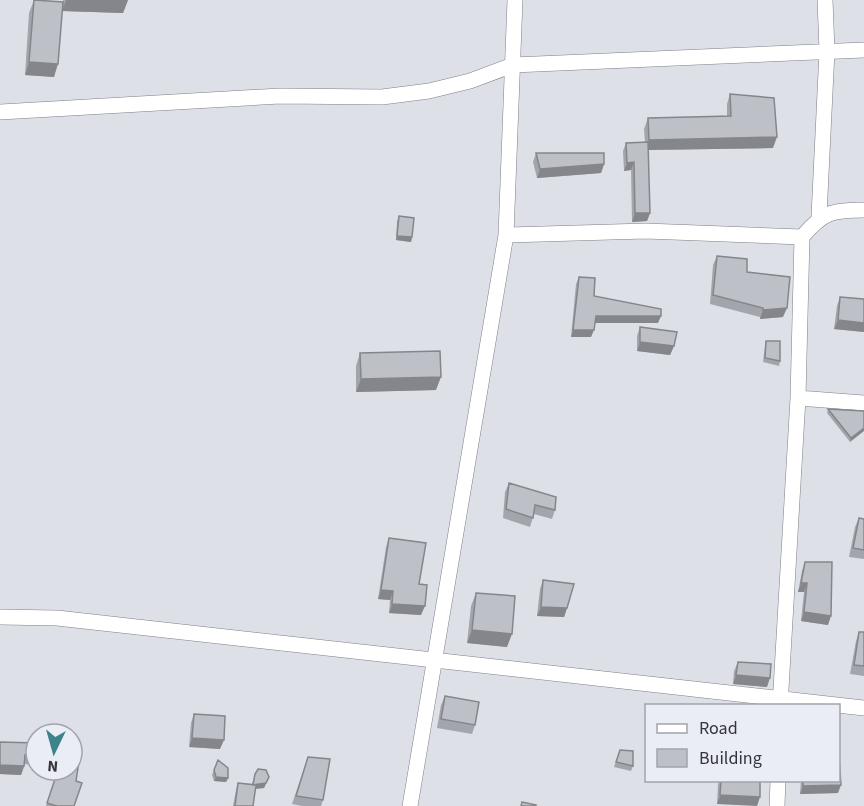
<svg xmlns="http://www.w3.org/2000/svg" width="864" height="806" viewBox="0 0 864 806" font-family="'Source Sans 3',sans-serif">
	<rect width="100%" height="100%" fill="#dee0e8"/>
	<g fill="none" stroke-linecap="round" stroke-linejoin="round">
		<defs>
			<path id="street" d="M515,0l-9,235 140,-4 156,6c21,-25 30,-27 62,-27
				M0,112l280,-16 102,1 47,-6 41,-10 43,-16 351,-15
				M819,216l8,-165 -2,-51
				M798,398l66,5
				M0,617l57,1 807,90
				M780,706l18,-308 4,-161
				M410,806l96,-571
				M777,806l1,-26"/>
		</defs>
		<use href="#street" stroke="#7d7f87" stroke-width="16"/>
		<use href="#street" stroke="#fff" stroke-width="15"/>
	</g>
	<path fill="#a3a5ac" d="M34,0l29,2v-2h65l-5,13 -61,-2 -8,66 -29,-2 4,-62z
		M730,94l43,54 -125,2 2,63 -3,8 -15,1 -1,-52 -7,1 -1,-20 3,-8 19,-1 -1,-13 4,-11 79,-1v-13z
		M536,153l68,11 -3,9 -64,5 -4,-16z
		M399,216l13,21 -1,5 -15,-2 1,-19z
		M717,256l30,16 36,45 -23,2v-2l-50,-13 3,-39z
		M579,277l15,19 64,27h-63l-4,14h-20l5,-53z
		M840,297l24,2v33l-30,-3 3,-23z
		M640,327l34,19 -4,9 -33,-4v-15z
		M766,341l14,20 -1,5 -16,-4 2,-16z
		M360,353l76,37 -80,2v-26z
		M828,409l36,2 -14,31 -23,-29z
		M509,483l46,27 -3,9 -18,-5 -4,13 -27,-9 2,-26z
		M859,518l5,1v40l-15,-2 6,-30z
		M389,538l30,46 2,31 -32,-2 1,-13 -12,-1 8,-52z
		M805,562l23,63 -27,-4 3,-29h-6l4,-21z
		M543,580l24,28 -3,9 -27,-1 3,-27z
		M476,593l31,54 -40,-4 4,-37z
		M859,632h5v44l-14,-2 6,-33z
		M738,662l29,25 -34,-3 1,-13z
		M445,696l30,29 -3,9 -35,-6 4,-23z
		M194,714l26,35 -31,-2 2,-24z
		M36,743v23l-11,-2 -4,11 -21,-1z
		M620,750l13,16 -2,5 -17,-4z
		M308,757l15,43 -2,6h-19l-10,-2z
		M218,760l10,18 -2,4 -12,-1 -2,-6z
		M58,770l18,11 -2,25h-28z
		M255,774l14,3 -5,11 -9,1 -2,17h-20l3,-16 2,-7 14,1z
		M719,780h41l-43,24 1,-19z
		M801,780h37v13l-38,1z"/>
	<path fill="#85868c" d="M66,0h62l-5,13 -61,-2z
		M29,62l29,2 -4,13 -29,-2z
		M777,137l-4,11 -128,2 4,-10z
		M634,162l-3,8 -7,1 3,-8z
		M604,164l-3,9 -64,5 3,-9z
		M635,213h15l-3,8 -15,1z
		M397,236l15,1 -1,5 -15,-2z
		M787,308l-4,9 -23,2 3,-9z
		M596,316h65l-3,7h-64z
		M838,320l26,3v9l-30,-3z
		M573,330h21l-3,7h-20z
		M640,342l34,4 -4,9 -33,-4z
		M441,377l-5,13 -80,2 5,-13z
		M864,428v3l-14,11 1,-4z
		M801,583h6l-3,9h-6z
		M381,590l12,1 -3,9 -12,-1z
		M392,604l33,2 -4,9 -32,-2z
		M541,607l26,1 -3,9 -27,-1z
		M804,612l27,4 -3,9 -27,-4z
		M472,630l40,4 -5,13 -40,-4z
		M736,675l34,3 -3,9 -34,-3z
		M192,738l32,2 -4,9 -31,-2z
		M0,765l24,1 -3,9 -21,-1z
		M216,777l12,1 -2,4 -12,-1z
		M269,777l-5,11 -13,1 2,-4z
		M841,785l-3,8 -38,1 3,-8z
		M720,795l40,2 -3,9 -40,-2z"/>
	<path fill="#bec0c8" stroke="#85868c" stroke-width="1.5" d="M34,0l29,2 -5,62 -29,-2z
		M730,94l44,4 3,39 -128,3 -1,-22 83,-2z
		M648,142l2,71h-15l-1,-51 -7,1 -1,-20z
		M536,153h68v11l-64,5z
		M399,216l15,2 -2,19 -15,-1z
		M717,256l30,3v13l43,5 -3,31 -24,2v-2l-50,-13z
		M579,277l16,1 -1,18 67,13v7h-65l-2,14h-21z
		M840,297l24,2v24l-26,-3z
		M640,327l37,5 -3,14 -34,-4z
		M766,341h14v20l-15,-3z
		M440,351l1,26 -80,2 -1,-26z
		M828,409l36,2v17l-13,10z
		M509,483l47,14 -1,13 -20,-5 -2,13 -27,-9z
		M859,518l5,1v31l-11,-2z
		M389,538l37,5 -7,41 8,1 -2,21 -33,-2 1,-13 -12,-1z
		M805,562h27l-1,54 -27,-4 3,-29h-6z
		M543,580l31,4 -7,24 -26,-1z
		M476,593l39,3 -3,38 -40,-4z
		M859,632h5v34l-10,-1z
		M738,662l33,2 -1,14 -34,-3z
		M445,696l34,6 -4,23 -34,-6z
		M194,714l31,2 -1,24 -32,-2z
		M0,742l36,1v14l-11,-2 -1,11 -24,-1z
		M838,743l3,42 -38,1v-6h35z
		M72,747l9,1 -5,33 6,2 -8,23h-17l-10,-3 11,-33h14z
		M620,750l13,1v15l-17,-4z
		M308,757l22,2 -7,41 -27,-4z
		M218,760l10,8v10l-12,-1 -2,-7z
		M258,769l8,1 3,7 -3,6 -13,2 2,-11z
		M721,780h39v17l-40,-2z
		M238,783l18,2 -3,21h-18z
		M522,802l14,3 -1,1h-14z"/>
	<rect x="645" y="704" width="195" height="78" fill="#ebedf6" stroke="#a2a3aa" stroke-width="1.5"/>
	<rect x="657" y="724" width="30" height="9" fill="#ffffff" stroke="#a2a3aa" stroke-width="1.5"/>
	<text x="699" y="734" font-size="18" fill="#343538">Road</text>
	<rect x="657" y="749" width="30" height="18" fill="#bec0c8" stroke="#a2a3aa" stroke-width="1.5"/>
	<text x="699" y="764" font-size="18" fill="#343538">Building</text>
	<g transform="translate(54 752) rotate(185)"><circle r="28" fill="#ebedf6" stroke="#a2a3aa" stroke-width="1.5"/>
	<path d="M0-4.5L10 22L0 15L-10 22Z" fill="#3c848a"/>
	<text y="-9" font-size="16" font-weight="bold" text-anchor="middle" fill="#343538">N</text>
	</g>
</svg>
